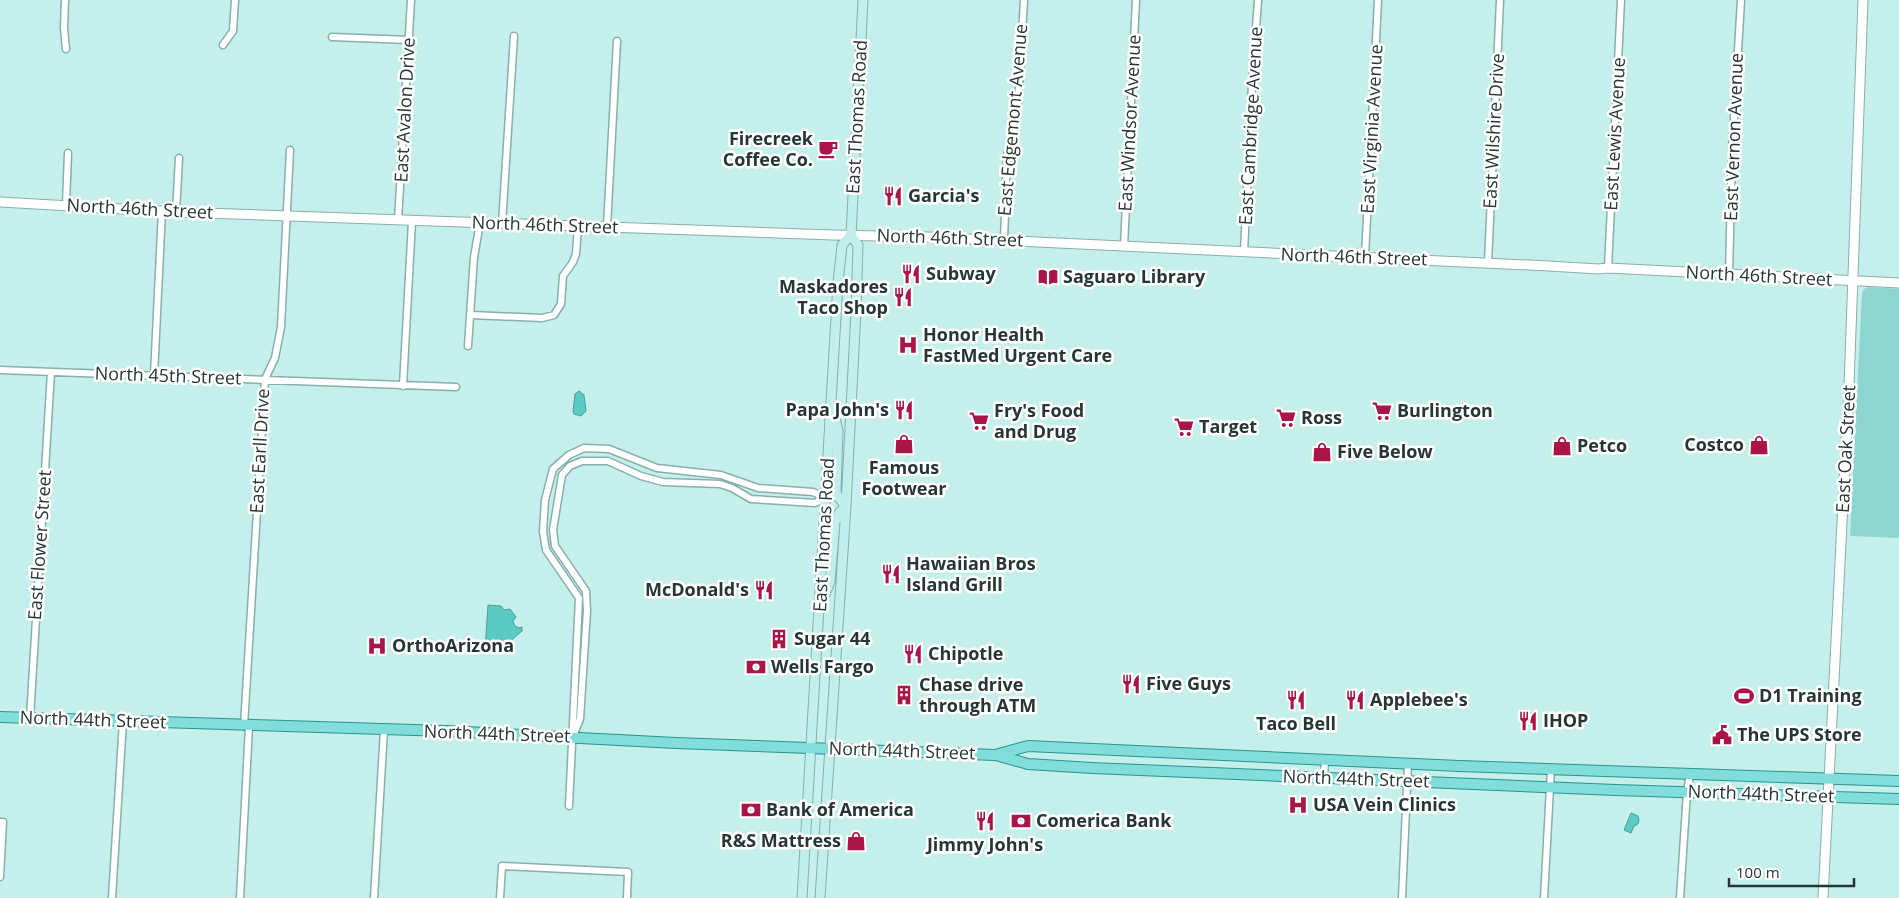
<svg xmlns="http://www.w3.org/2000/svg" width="1899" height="898" viewBox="0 0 1899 898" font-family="'Open Sans',sans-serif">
	<rect width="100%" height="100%" fill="#c5efeb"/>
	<path fill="#8fd5cf" d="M1868,287l31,2v249l-49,-2 12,-243 2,-4z"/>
	<path fill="#5acac3" stroke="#4a9e98" d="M579,391l5,4 2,16 -5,5 -7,-2 -1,-3 2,-17z
		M488,605l13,1 3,4 6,-1 6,8 -3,4 2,5 4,2 3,-1v4l-23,20 -14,-1z
		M1631,813l7,3 1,4 -1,4 -4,2 -3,7 -7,-3z"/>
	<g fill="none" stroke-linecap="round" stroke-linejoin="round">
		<defs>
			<path id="minor" d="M65,0l-1,28 2,21
				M332,37l77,3
				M223,45l10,-14 2,-31
				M66,205l2,-52
				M176,212l3,-54
				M398,220l13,-220
				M502,224l12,-188
				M607,227l10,-186
				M1004,240l3,-84 11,-52 6,-104
				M1124,246l12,-246
				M1244,252l8,-168 6,-84
				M1365,257l13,-257
				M1488,263l12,-263
				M1608,268l13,-268
				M1729,274l3,-123 9,-151
				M471,315l71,3 12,-3 7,-11 2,-28 10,-14 3,-8 2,-28
				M468,346l6,-89 6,-34
				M0,370l456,17
				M154,375l8,-164
				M403,386l9,-165
				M30,718l21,-346
				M244,726l21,-347 10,-21 6,-31 9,-177
				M574,734l6,-15 7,-108 -1,-20 -31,-45 -2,-16 9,-55 8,-9 12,-5h26l33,15 22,6 57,2 12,4 19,11 64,4 11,-5
				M1324,778l1,-18
				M569,806l10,-208 -33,-48 -3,-18 2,-32 8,-31 16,-14 15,-7 25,1 48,19 64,7 37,13 55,4 13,6
				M0,822h3l-3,55
				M112,898l11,-177
				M240,898l9,-172
				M374,898l10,-168
				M500,898l2,-32 126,6 -1,26
				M1402,898l6,-134
				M1544,898l7,-129
				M1680,898l7,-106 3,-18"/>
			<path id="tertiary" d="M0,202l176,10 657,23 95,2 621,29 49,3 10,-1 291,15
				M1823,898l26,-513 14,-385"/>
			<path id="secondary" d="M834,413l4,18 -2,59 1,6 9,10
				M822,602l8,-20 5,-60 4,-9 7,-7
				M802,898l36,-615 4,-38 9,-10
				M820,898l26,-392 10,-196 2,-65 -7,-10 12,-235"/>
			<path id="primary" d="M0,717l447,14 229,12 319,12 33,-9 431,20 440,15
				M996,755l32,9 64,4 524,22 283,9"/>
		</defs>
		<use href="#minor" stroke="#87afac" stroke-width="9"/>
		<use href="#tertiary" stroke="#87afac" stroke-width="11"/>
		<use href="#secondary" stroke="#87afac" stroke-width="11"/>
		<use href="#primary" stroke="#29948f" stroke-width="12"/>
		<use href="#minor" stroke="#fff" stroke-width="6"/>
		<use href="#tertiary" stroke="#fff" stroke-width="9"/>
		<use href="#secondary" stroke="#bfeeec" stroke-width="9"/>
		<use href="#primary" stroke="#80ddd9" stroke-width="10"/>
	</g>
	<defs>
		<symbol id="cafe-bare" viewBox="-9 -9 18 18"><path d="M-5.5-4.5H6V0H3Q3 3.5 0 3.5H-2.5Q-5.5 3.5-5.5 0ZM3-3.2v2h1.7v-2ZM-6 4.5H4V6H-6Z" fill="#aa1547" stroke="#fff" stroke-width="2.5" paint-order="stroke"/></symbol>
		<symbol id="restaurant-bare" viewBox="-9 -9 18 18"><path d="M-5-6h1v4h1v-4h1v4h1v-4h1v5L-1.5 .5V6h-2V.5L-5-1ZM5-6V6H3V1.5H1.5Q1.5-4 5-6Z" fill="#aa1547" stroke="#fff" stroke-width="2.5" paint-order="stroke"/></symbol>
		<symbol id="library-bare" viewBox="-9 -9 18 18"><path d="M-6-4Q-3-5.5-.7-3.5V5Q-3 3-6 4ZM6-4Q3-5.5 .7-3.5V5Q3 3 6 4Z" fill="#aa1547" stroke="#fff" stroke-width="2.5" paint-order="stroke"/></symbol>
		<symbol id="hospital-bare" viewBox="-9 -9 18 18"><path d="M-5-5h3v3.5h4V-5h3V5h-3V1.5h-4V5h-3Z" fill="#aa1547" stroke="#fff" stroke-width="2.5" paint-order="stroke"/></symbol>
		<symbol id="supermarket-bare" viewBox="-9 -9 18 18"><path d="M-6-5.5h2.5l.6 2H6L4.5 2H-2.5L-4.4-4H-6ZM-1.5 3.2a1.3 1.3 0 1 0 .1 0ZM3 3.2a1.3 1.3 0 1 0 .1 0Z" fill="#aa1547" stroke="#fff" stroke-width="2.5" paint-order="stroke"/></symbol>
		<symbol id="shop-bare" viewBox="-9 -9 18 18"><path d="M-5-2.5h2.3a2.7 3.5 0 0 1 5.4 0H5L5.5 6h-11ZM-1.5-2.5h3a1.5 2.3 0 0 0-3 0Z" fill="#aa1547" stroke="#fff" stroke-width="2.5" paint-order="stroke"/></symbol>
		<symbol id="building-bare" viewBox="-9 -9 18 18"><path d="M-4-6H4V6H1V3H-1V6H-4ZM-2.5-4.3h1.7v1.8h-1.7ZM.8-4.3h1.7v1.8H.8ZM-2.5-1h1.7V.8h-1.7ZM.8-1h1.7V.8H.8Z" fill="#aa1547" stroke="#fff" stroke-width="2.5" paint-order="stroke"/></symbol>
		<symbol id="bank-bare" viewBox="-9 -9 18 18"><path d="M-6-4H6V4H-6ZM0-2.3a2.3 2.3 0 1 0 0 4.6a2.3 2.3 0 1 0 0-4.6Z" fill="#aa1547" stroke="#fff" stroke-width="2.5" paint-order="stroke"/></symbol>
		<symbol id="stadium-bare" viewBox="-9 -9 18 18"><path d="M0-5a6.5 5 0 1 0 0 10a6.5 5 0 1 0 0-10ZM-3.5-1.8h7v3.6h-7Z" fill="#aa1547" stroke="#fff" stroke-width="2.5" paint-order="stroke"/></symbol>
		<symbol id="civic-bare" viewBox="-9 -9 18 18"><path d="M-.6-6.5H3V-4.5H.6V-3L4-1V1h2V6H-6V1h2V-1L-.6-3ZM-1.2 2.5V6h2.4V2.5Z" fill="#aa1547" stroke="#fff" stroke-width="2.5" paint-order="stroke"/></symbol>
	</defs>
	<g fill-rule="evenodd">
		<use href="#cafe-bare" x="814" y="135" width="28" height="28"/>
		<use href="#restaurant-bare" x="879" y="182" width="28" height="28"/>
		<use href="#restaurant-bare" x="897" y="260" width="28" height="28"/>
		<use href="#library-bare" x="1034" y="263" width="28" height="28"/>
		<use href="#restaurant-bare" x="889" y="283" width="28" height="28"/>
		<use href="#hospital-bare" x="894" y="331" width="28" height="28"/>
		<use href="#restaurant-bare" x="890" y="396" width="28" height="28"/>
		<use href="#supermarket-bare" x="1368" y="397" width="28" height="28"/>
		<use href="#supermarket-bare" x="1272" y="404" width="28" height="28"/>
		<use href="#supermarket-bare" x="965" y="407" width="28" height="28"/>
		<use href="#supermarket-bare" x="1170" y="413" width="28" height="28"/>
		<use href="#shop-bare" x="890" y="430" width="28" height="28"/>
		<use href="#shop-bare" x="1745" y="431" width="28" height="28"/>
		<use href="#shop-bare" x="1548" y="432" width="28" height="28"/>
		<use href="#shop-bare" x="1308" y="438" width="28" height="28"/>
		<use href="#restaurant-bare" x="877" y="560" width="28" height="28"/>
		<use href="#restaurant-bare" x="750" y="576" width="28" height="28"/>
		<use href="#building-bare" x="765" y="625" width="28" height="28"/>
		<use href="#hospital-bare" x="363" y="632" width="28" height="28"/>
		<use href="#restaurant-bare" x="899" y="640" width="28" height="28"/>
		<use href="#bank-bare" x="742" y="653" width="28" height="28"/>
		<use href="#restaurant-bare" x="1117" y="670" width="28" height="28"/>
		<use href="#building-bare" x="890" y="681" width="28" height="28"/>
		<use href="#stadium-bare" x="1730" y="682" width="28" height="28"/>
		<use href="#restaurant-bare" x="1282" y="686" width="28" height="28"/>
		<use href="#restaurant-bare" x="1341" y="686" width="28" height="28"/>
		<use href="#restaurant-bare" x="1514" y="707" width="28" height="28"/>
		<use href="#civic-bare" x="1708" y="721" width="28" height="28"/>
		<use href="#hospital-bare" x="1284" y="791" width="28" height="28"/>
		<use href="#bank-bare" x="737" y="796" width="28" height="28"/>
		<use href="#restaurant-bare" x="971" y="807" width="28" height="28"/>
		<use href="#bank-bare" x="1007" y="807" width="28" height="28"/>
		<use href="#shop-bare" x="842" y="827" width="28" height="28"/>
	</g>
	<g text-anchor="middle" stroke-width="5" stroke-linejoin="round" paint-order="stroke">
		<g font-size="18" fill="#263635" stroke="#fff">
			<text transform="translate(405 110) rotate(-87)" y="6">East Avalon Drive</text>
			<text transform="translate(857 117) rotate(-87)" y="6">East Thomas Road</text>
			<text transform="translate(1013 120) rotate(-85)" y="6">East Edgemont Avenue</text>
			<text transform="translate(1130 123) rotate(-87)" y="6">East Windsor Avenue</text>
			<text transform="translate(1251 126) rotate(-87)" y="6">East Cambridge Avenue</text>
			<text transform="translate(1372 129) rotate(-87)" y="6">East Virginia Avenue</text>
			<text transform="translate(1494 131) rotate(-87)" y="6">East Wilshire Drive</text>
			<text transform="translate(1615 134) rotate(-87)" y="6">East Lewis Avenue</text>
			<text transform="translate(1734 137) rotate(-88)" y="6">East Vernon Avenue</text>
			<text transform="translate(140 209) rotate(3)" y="6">North 46th Street</text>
			<text transform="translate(545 225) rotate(2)" y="6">North 46th Street</text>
			<text transform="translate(950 238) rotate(2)" y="6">North 46th Street</text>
			<text transform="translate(1354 257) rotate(2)" y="6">North 46th Street</text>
			<text transform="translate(1759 276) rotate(3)" y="6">North 46th Street</text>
			<text transform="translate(168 376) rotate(2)" y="6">North 45th Street</text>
			<text transform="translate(1846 449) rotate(-87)" y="6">East Oak Street</text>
			<text transform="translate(260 451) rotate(-87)" y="6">East Earll Drive</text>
			<text transform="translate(824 535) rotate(-87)" y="6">East Thomas Road</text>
			<text transform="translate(40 545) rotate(-86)" y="6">East Flower Street</text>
			<text transform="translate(93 720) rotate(2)" y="6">North 44th Street</text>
			<text transform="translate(497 734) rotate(2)" y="6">North 44th Street</text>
			<text transform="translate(902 751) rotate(2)" y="6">North 44th Street</text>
			<text transform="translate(1356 779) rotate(2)" y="6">North 44th Street</text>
			<text transform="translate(1761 794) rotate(2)" y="6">North 44th Street</text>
		</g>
		<g font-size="18" font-weight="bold" fill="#263635" stroke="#fff" text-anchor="start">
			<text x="813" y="145" text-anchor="end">Firecreek<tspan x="813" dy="21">Coffee Co.</tspan></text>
			<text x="908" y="202">Garcia's</text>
			<text x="926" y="280">Subway</text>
			<text x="1063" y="283">Saguaro Library</text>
			<text x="888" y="293" text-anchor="end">Maskadores<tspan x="888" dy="21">Taco Shop</tspan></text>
			<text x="923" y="341">Honor Health<tspan x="923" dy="21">FastMed Urgent Care</tspan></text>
			<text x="889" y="416" text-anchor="end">Papa John's</text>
			<text x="994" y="417">Fry's Food<tspan x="994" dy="21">and Drug</tspan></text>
			<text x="1397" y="417">Burlington</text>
			<text x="1301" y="424">Ross</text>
			<text x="1199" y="433">Target</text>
			<text x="1744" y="451" text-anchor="end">Costco</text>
			<text x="1577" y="452">Petco</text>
			<text x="1337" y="458">Five Below</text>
			<text x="904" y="474" text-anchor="middle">Famous<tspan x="904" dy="21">Footwear</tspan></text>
			<text x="906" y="570">Hawaiian Bros<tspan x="906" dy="21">Island Grill</tspan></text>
			<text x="749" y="596" text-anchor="end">McDonald's</text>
			<text x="794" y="645">Sugar 44</text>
			<text x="392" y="652">OrthoArizona</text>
			<text x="928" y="660">Chipotle</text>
			<text x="771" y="673">Wells Fargo</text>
			<text x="1146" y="690">Five Guys</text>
			<text x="919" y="691">Chase drive<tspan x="919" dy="21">through ATM</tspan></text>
			<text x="1759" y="702">D1 Training</text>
			<text x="1370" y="706">Applebee's</text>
			<text x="1543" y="727">IHOP</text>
			<text x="1296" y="730" text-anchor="middle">Taco Bell</text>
			<text x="1737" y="741">The UPS Store</text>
			<text x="1313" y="811">USA Vein Clinics</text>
			<text x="766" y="816">Bank of America</text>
			<text x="1036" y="827">Comerica Bank</text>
			<text x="841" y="847" text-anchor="end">R&amp;S Mattress</text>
			<text x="985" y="851" text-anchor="middle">Jimmy John's</text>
		</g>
	</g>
	<path d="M1729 878v8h125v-8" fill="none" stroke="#263635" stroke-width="2.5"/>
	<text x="1736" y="878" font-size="15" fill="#263635" stroke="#ffffff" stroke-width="4" paint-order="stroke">100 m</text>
</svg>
